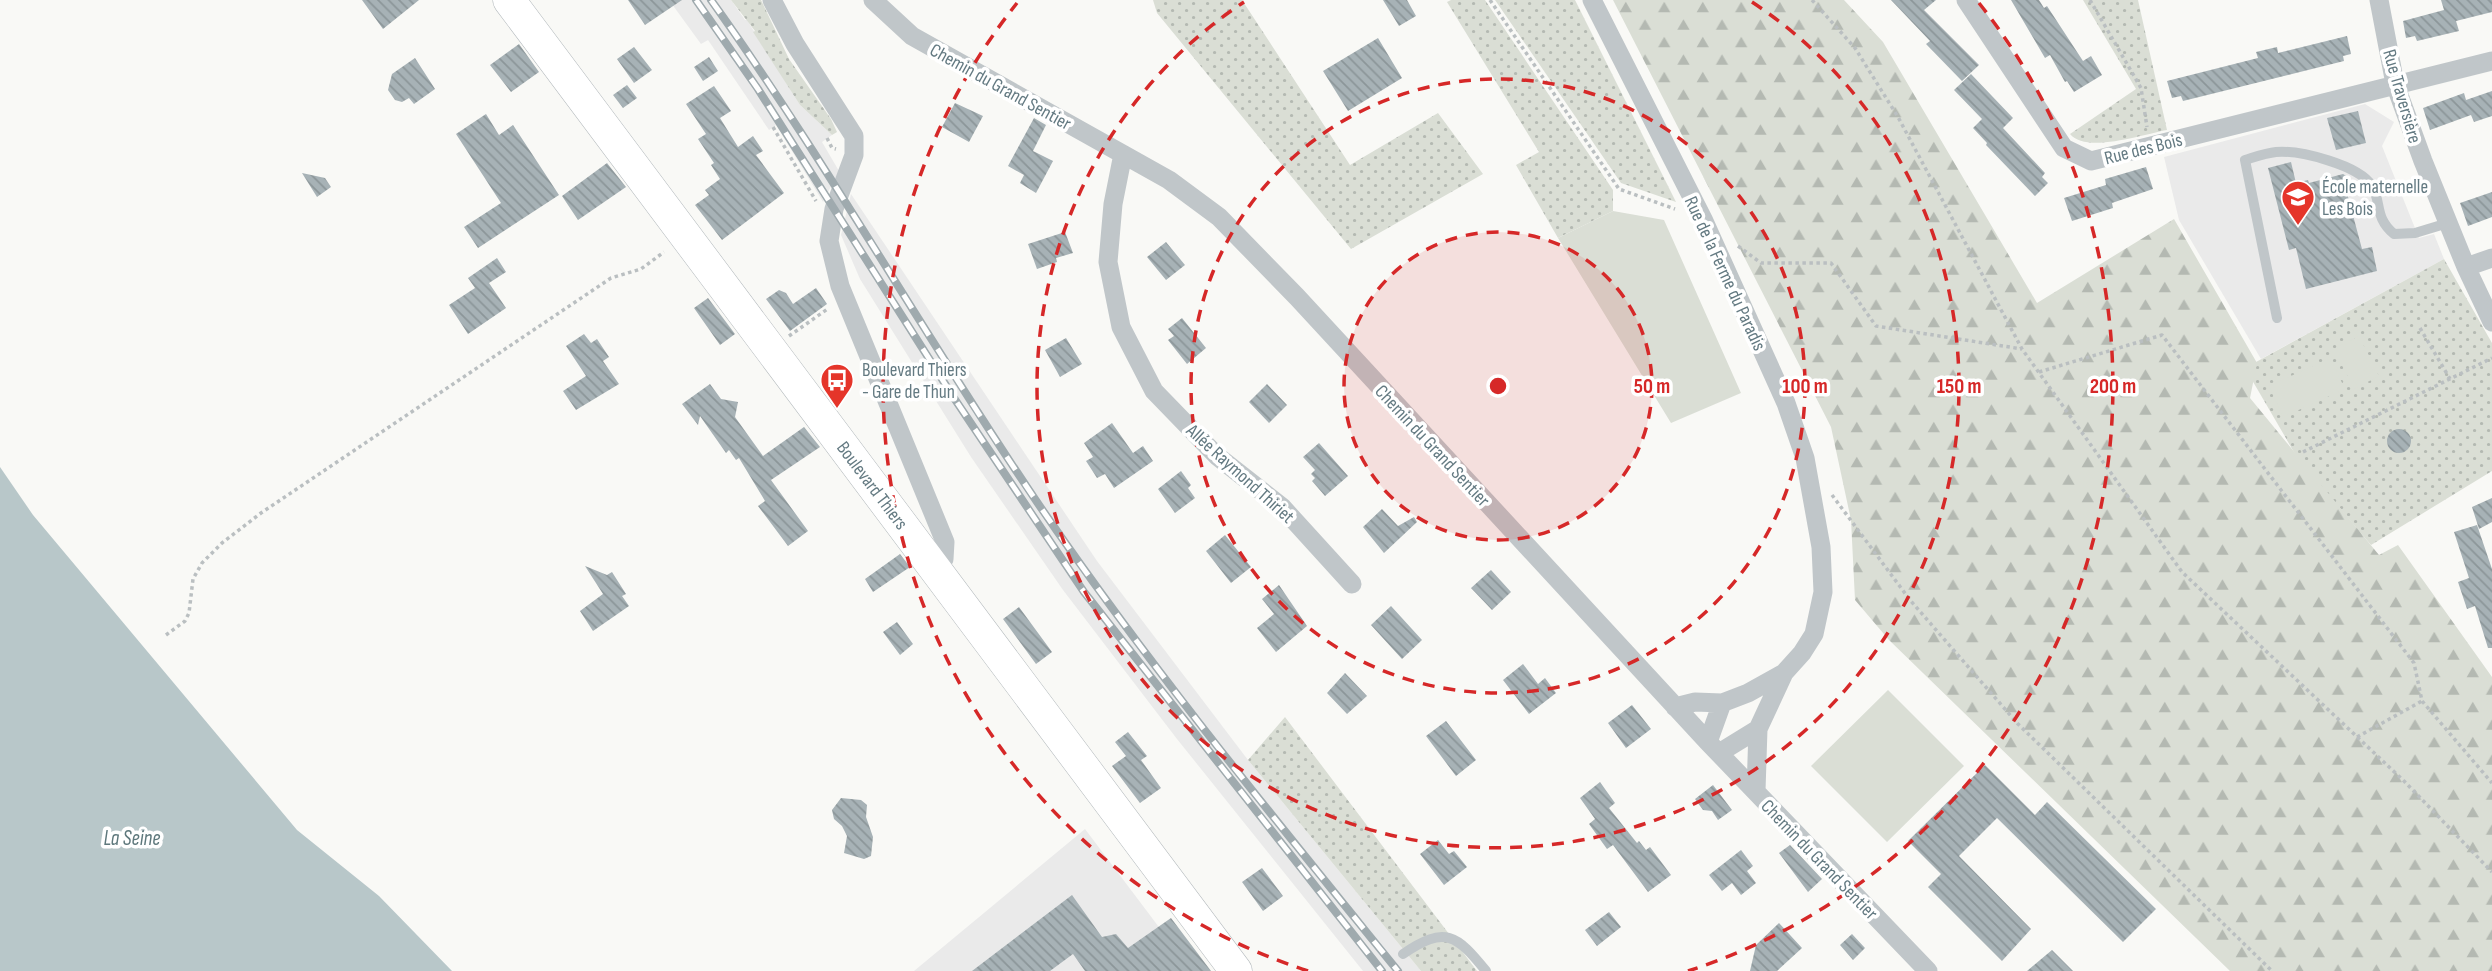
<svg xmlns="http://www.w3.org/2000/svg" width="2492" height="971" viewBox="0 0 2492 971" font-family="'Sofia Sans Condensed',sans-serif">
	<defs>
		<pattern id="grass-dots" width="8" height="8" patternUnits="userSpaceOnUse" patternTransform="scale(1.75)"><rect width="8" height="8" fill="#daded5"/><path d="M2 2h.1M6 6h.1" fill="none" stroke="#b4b9b2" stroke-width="1.8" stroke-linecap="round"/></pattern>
		<pattern id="forest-firs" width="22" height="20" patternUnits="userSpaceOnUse" patternTransform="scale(1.75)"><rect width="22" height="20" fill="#daded5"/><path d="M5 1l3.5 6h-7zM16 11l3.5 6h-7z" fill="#b4b9b2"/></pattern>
		<pattern id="building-back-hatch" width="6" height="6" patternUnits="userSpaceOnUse" patternTransform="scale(1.75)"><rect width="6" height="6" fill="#a7b2b6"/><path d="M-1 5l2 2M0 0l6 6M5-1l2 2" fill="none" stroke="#8c9699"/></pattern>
	</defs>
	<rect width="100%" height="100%" fill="#f9f9f6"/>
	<path fill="#eaeaea" d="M669,0h62l14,20h2l53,85 32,30 -10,7 17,29 -16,31 -47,-77 -7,5 -61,-90 -7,4z
		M2365,104l29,18 -12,24 37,92 15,-4 10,25 -183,100 -82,-139 -15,-63z
		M851,194l246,367 151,199 173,211h-58l-186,-232 -114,-149 -92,-133 -111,-178 -19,-44z
		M1085,829l107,142h-278z"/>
	<path fill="url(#grass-dots)" d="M731,0h30l28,59 42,60 6,13 -5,3 -32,-30 -47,-73 2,-1z
		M1153,0h89l108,165 88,-52 45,61 -132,75 -194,-236z
		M1451,0h34l128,190v21l-55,27 -42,-73 23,-13 -92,-150z
		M1495,0h80l101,202 -55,-19z
		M2083,0h55l29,130c-23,4 -81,24 -97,4l66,-45z
		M2444,259l48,84v128l-121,74 -73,-86 -53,-91z
		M1285,717l192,254h-56l-173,-211z"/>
	<path fill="url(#forest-firs)" d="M1613,0h231l39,42 154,261 137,-84 83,144 -7,35 129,157 19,-10 94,132v294h-262l-341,-331 -34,-40 -4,-80 -20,-93z"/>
	<path fill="#daded5" d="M1613,211l51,9 77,173 -70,30 -113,-185z
		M2359,336l20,40 -25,13 -20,-40z
		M2330,358l15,31 -62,28 -14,-31z
		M1888,690l76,76 -77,76 -76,-76z"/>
	<path fill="#b8c7c9" d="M0,467l33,48 264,315 82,66 73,75h-452z"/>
	<path fill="url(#building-back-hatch)" d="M362,0h57l-36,29z
		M628,0h54l-37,25z
		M1383,0h24l9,16 -17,10z
		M1891,0h45l-12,10 55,55 -17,16 -36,-37 4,-3z
		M2011,0h28l5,8 3,-2 36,55 8,-5 11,19 -28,17 -7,-11 -2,1 -15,-27 -5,3z
		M2441,0h51v12l-36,9 3,10 -42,10 -2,-5 -9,2 -3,-17 41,-11z
		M2347,36l4,18 -8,2 1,5 -161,40 -2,-5 -9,2 -5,-17 91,-23 -2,-6 21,-5 1,6z
		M1378,38l24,40 -54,33 -25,-40z
		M519,44l20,28 -28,20 -21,-27z
		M634,47l18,23 -18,13 -17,-24z
		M709,57l9,14 -15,10 -9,-14z
		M415,58l20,31 -21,15 -5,-6 -7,4 -7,-2 -7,-10 4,-16z
		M1971,74l42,44 -10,10 42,45 -3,4 6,6 -13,13 -49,-51 1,-2 -14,-15 9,-9 -28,-29z
		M627,85l10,13 -14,10 -10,-13z
		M714,86l17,25 -11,7 18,29 15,-11 10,15 -7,4 28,38 -62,47 -27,-35 14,-10 -4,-5 15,-11 -9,-14 3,-2 -16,-24 8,-5 -20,-30z
		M2492,91v25l-18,6 -3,-7 -41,15 -7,-22 41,-15 2,7z
		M955,103l28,13 -14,26 -27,-15z
		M2358,111l8,32 -30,7 -9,-32z
		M486,114l13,21 14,-10 46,70 -81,53 -14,-21 37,-24 -45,-69z
		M1034,118l12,7 -13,26 20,10 -17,32 -16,-10 4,-8 -16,-9z
		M2291,162l5,21 12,-3 1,3 34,-9 5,3 4,15 -5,1 15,56 10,-2 5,24 -71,18 -10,-41 -7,2 -21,-82z
		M607,163l19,24 -48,33 -16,-24z
		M2146,167l7,22 -41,14 1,5 -41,13 -8,-23 42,-13 -1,-6z
		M302,173l23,5 6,9 -14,10z
		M2492,192v25l-24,9 -8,-23z
		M1065,232l8,21 -17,5 1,4 -20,7 -9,-25z
		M1166,242l19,23 -19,15 -19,-23z
		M497,258l9,14 -17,11 17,25 -38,26 -19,-29 26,-17 -7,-10z
		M816,288l11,16 -37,27 -24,-32 13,-9 7,3 7,11z
		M708,298l27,36 -15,11 -26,-37z
		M1182,318l24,30 -19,16 -19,-24 6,-4 -6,-7z
		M584,334l7,9 6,-4 12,18 -6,4 16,23 -43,26 -13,-19 23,-15 -20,-30z
		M1066,338l16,26 -22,13 -15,-27z
		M710,384l11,15 17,3 -3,15 28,39 41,-29 16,20 -49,33 37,51 -20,15 -30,-40 7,-5 -26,-43 -3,2 -7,-10 -3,3 -26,-37 -2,9 -16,-21z
		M1267,384l20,21 -18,18 -20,-21z
		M1112,423l21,30 10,-7 10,15 -39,27 -9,-14 -8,4 -11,-17 7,-4 -9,-14z
		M2387 441a12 12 0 1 1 24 0a12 12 0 1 1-24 0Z
		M1319,443l29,33 -23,20 -13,-15 3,-3 -4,-4 4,-4 -12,-13z
		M1181,471l10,14 -3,3 7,10 -20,15 -17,-24z
		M2492,498v24l-13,7 -7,-22z
		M1382,509l16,17 16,-9 3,5 -33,31 -21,-26z
		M2477,525l15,44v79h-4l-13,-42 -8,3 -9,-27 11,-4 -15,-46z
		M1225,535l26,32 -20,16 -25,-32z
		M900,554l10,13 -37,25 -8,-13z
		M585,566l22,9 5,-3 14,22 -4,2 7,10 -36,25 -13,-20 23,-17z
		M1491,570l20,22 -19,18 -21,-22z
		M1279,585l28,41 -31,26 -19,-24 17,-14 -12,-15z
		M1391,606l31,34 -20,19 -31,-34z
		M1019,607l33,45 -16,12 -33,-45z
		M897,622l16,22 -13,11 -17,-23z
		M1523,664l15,20 7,-6 11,15 -27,21 -26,-34z
		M1345,673l22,23 -20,18 -20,-21z
		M1632,705l19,24 -25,19 -18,-25z
		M1446,721l30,39 -20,16 -30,-40z
		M1128,732l19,24 -6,4 20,28 -21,15 -28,-37 14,-10 -11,-14z
		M1985,765l50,50 12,-13 109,107 -33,33 -126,-124 -38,38 72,73 -29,32 -74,-74 13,-13 -33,-33z
		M1600,782l15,21 -6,5 28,35 2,-2 7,9 4,-3 21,28 -23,17 -35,-47 -6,4 -18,-25 6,-5 -15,-21z
		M1713,785l19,25 -14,10 -6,-9 -9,-1 -8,-11z
		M841,798l20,2 6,5 -1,12 7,20 -2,19 -7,3 -20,-6 3,-17 -5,-10 -8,-7 -2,-9z
		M1438,840l11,14 5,-3 13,16 -23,18 -24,-31z
		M1790,845l32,34 -14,13 -29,-39z
		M1741,850l12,16 -6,5 9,12 -15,12 -9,-12 -10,8 -13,-16z
		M1262,868l21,28 -20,15 -21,-29z
		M1072,895l30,42 14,-3 12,14 43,-30 40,53h-126l-12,-17 -23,17h-78z
		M1609,912l12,15 -24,19 -12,-16z
		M1779,923l23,25 -25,23h-27l6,-26z
		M1852,934l13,14 -12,12 -13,-15z
		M2052,950l21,21h-46z"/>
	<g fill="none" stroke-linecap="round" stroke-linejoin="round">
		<defs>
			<path id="primary" d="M509,0l727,971"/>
		</defs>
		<use href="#primary" stroke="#b4babd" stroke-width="33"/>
		<path stroke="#babfc1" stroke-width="3.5" stroke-dasharray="3.5 3.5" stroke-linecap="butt" d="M1490,0l129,189 56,20
			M1812,0l43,48 43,69 124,232 160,223 222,209 88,91
			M2090,0l51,88 6,39
			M773,127l43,74
			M827,138l5,10 4,1
			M1738,246l23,17h70l45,63 146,23
			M2420,328l30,51
			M789,336l40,-28
			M2039,372l123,-37 252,328 8,38 70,82
			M2303,452l189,-94
			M1832,495l78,105 108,124 254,247
			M166,635l19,-14 4,-8 4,-34 9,-16 20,-20 39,-30 350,-235 30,-9 23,-17
			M2357,737l65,-36"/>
		<path stroke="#c0c6c9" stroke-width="10" d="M2277,318l-32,-158c10,-3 21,-7 31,-8 24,-2 83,13 96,34 10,17 2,31 22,48l21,-1 33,-10
			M1403,954c42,-29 54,-19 83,17"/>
		<path stroke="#c0c6c9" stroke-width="19" d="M772,0l23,44 59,92v19l-20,54 -5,32 11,45 105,256 -1,17 -10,8
			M873,0l39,36 257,144 50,37 78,80 411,445 220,229
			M1592,0l111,219 83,184 19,55 16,89 2,45 -9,42 -12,19 -18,20 -26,56 -2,62
			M1966,0l98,148 27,13 401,-100
			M2379,0l16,84 28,77 43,106 26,55
			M1123,154l-10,50 -5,58 13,65 33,64 63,65 65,51 70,77
			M2466,267l26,-9
			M1675,707l20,-5 27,1 26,-10 36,-20
			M1708,742l14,-39
			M1719,753l39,-24"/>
		<use href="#primary" stroke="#fff" stroke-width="32"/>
		<defs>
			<path id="rail" d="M696,0l62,89 196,309 130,194 298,379
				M711,0c116,162 214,337 326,502 111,163 237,316 361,469"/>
		</defs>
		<use href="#rail" stroke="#9faaae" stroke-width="8"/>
		<use href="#rail" stroke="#fff" stroke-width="5" stroke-dasharray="16" stroke-linecap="butt"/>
	</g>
	<circle cx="1498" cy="386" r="154" fill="#d62828" fill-opacity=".12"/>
	<g fill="none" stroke="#d62828" stroke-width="3.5" stroke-dasharray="12 9">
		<circle cx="1498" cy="386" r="154"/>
		<circle cx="1498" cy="386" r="307"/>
		<path d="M1752 2A461 461 0 1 1 1244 2"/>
		<path d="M1308 971A615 615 0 0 1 1017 3M1979 3A615 615 0 0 1 1688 971"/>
	</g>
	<defs>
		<symbol id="school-pin" viewBox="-11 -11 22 30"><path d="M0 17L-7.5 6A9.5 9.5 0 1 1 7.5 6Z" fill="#e5352a" stroke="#fff"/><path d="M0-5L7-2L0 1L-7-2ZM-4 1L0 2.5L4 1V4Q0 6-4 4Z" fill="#fff"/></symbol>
		<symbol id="bus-pin" viewBox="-11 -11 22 30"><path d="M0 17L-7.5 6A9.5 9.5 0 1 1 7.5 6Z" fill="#e5352a" stroke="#fff"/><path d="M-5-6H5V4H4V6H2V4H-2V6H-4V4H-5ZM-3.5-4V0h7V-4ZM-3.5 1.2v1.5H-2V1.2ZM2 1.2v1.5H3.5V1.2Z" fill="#fff"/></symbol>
	</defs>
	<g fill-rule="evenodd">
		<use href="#school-pin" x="2279" y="178" width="38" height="52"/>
		<use href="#bus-pin" x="818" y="361" width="38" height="52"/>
	</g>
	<g text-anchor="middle" stroke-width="7" stroke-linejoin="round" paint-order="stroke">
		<g font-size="19" fill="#647a82" stroke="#fff">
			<text transform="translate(1001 86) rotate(29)" y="7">Chemin du Grand Sentier</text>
			<text transform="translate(2403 96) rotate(74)" y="7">Rue Traversière</text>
			<text transform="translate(2143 148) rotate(-14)" y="7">Rue des Bois</text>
			<text transform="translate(1726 273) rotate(65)" y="7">Rue de la Ferme du Paradis</text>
			<text transform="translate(1433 445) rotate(47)" y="7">Chemin du Grand Sentier</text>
			<text transform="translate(1241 473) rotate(42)" y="7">Allée Raymond Thiriet</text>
			<text transform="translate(873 485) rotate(53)" y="7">Boulevard Thiers</text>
			<text transform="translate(1820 859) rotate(46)" y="7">Chemin du Grand Sentier</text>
		</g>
		<g font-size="19" fill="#647a82" stroke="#fff" text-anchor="start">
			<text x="2322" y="193">École maternelle<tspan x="2322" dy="22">Les Bois</tspan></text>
			<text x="862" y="376">Boulevard Thiers<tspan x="862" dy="22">- Gare de Thun</tspan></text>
		</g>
		<g font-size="21" font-style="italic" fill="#5e787c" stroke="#fff">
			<text x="132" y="845">La Seine</text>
		</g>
	</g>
	<circle cx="1498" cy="386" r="10" fill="#d62828" stroke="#fff" stroke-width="3.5"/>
	<g font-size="21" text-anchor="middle" font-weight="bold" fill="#d62828" stroke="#fff" stroke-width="7" stroke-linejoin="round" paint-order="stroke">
		<text x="1652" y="393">50 m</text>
		<text x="1805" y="393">100 m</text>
		<text x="1959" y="393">150 m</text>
		<text x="2113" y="393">200 m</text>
	</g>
</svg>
